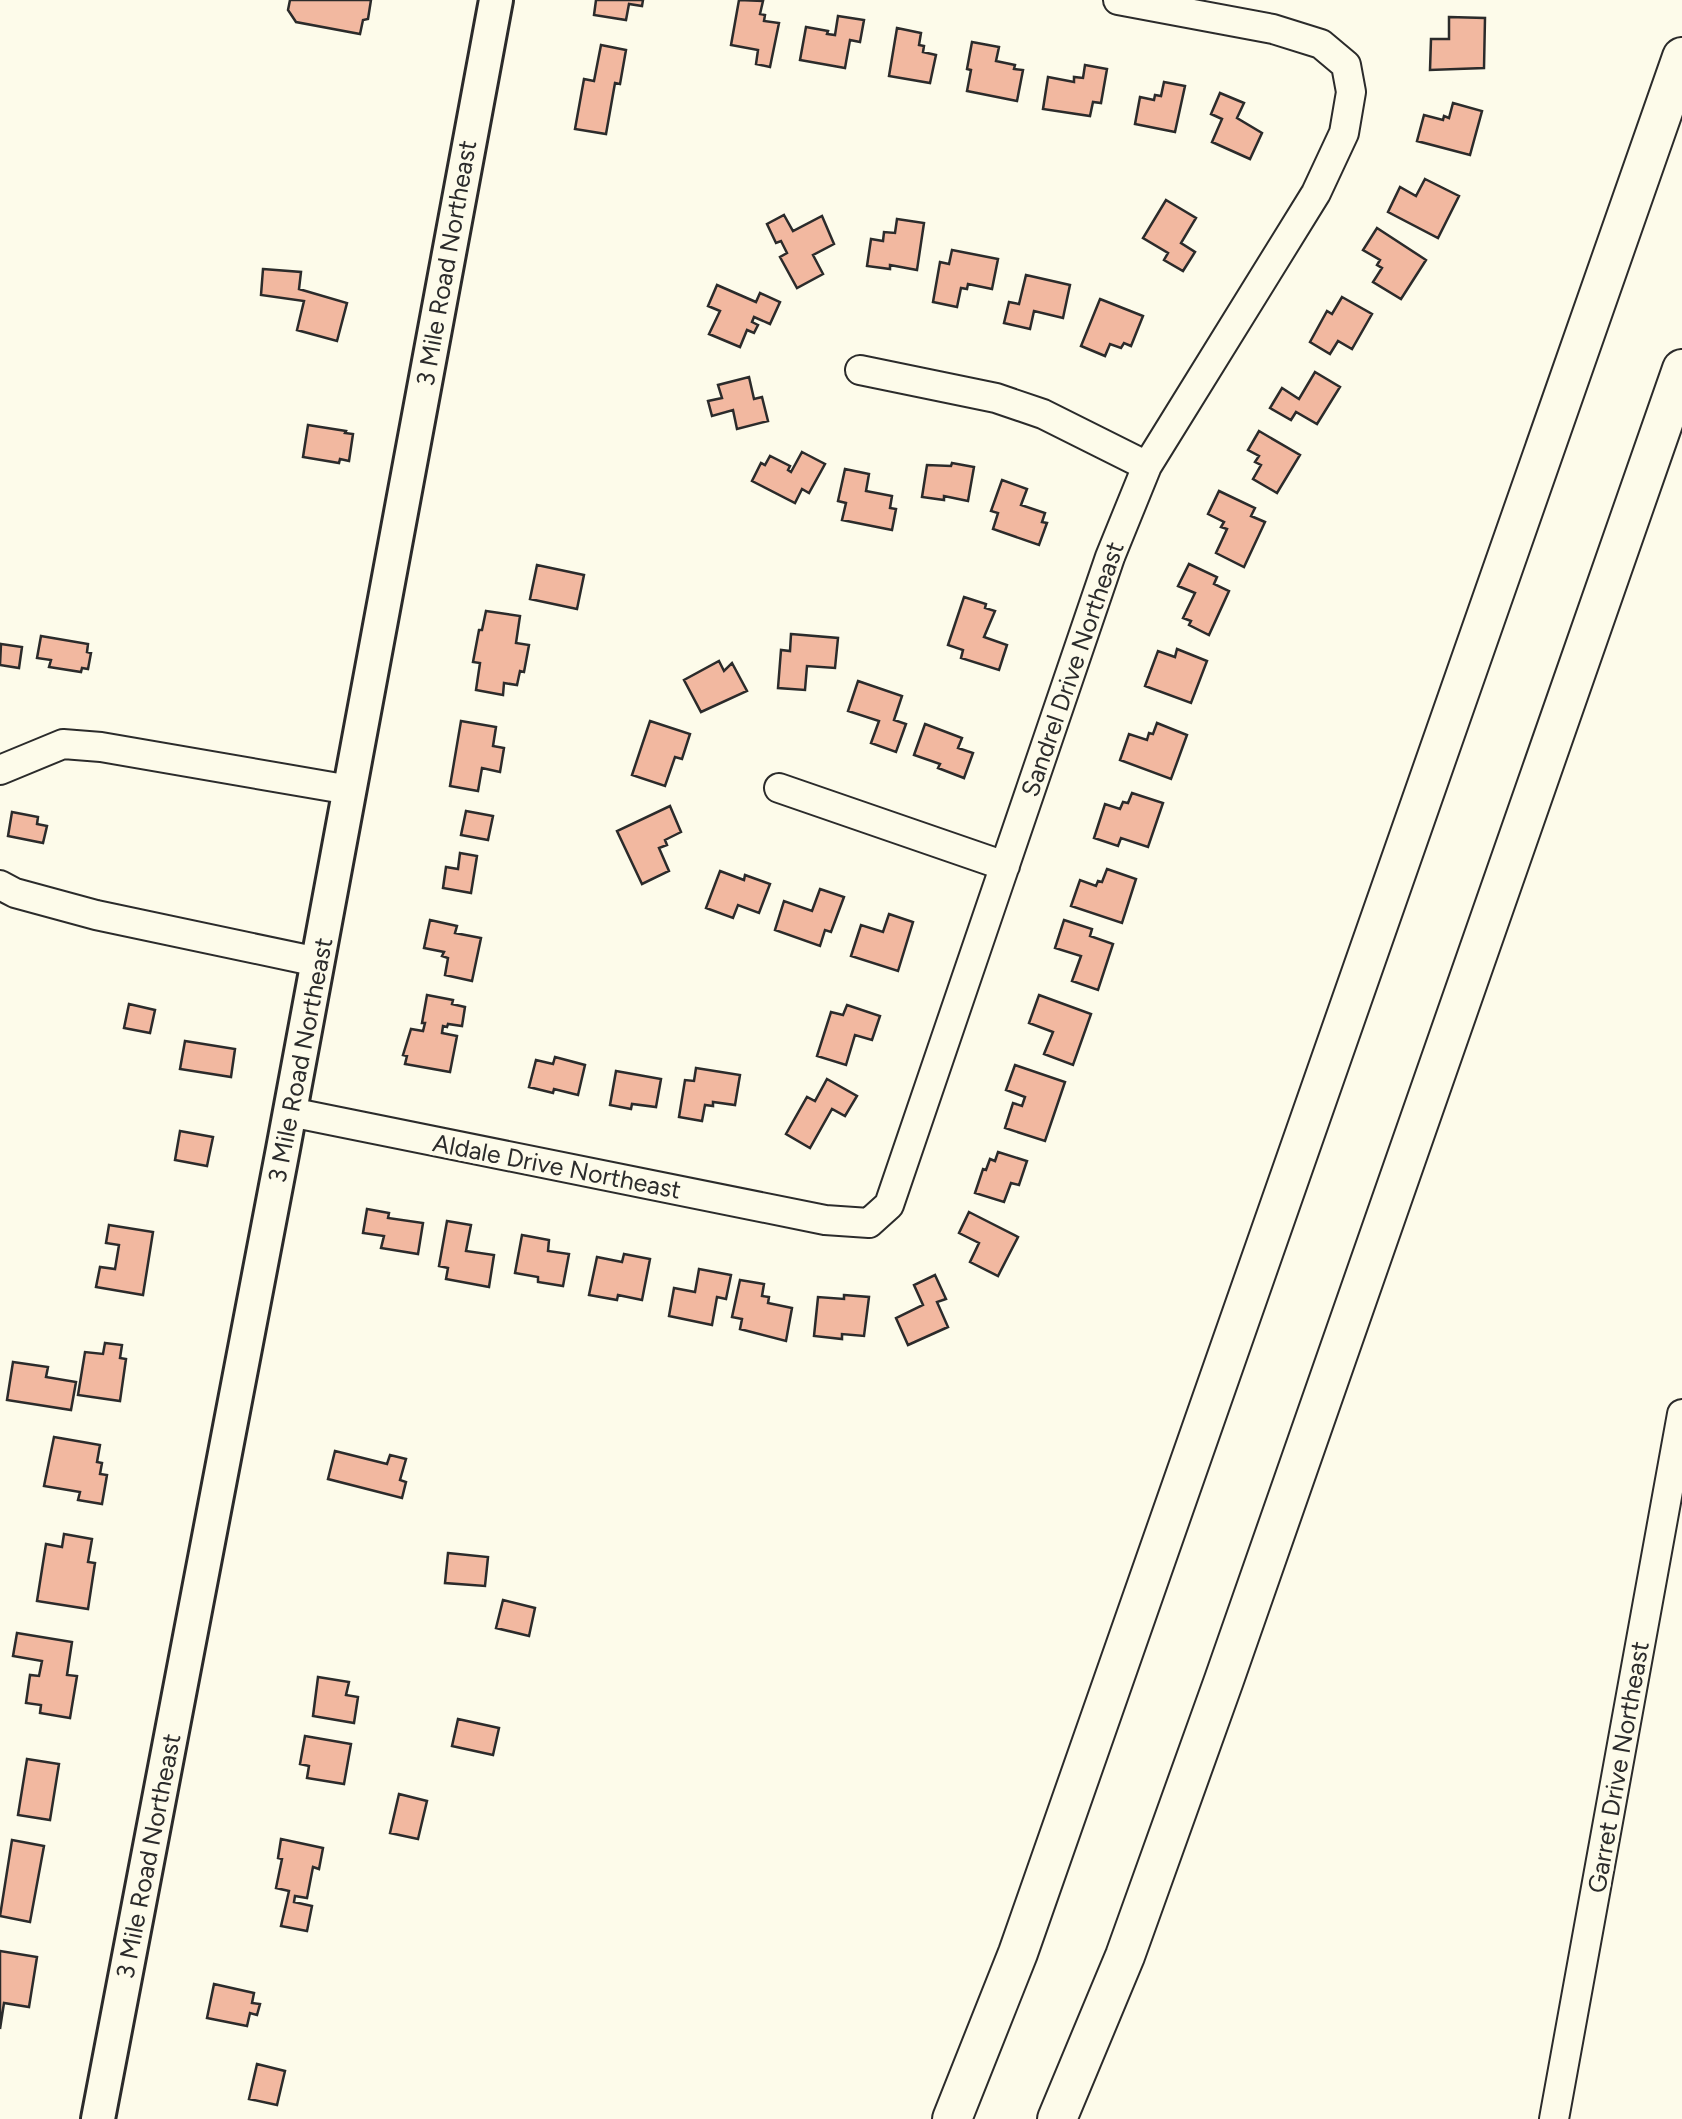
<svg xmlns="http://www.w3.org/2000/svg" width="1682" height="2119" viewBox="0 0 1682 2119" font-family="Figtree,sans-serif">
	<rect width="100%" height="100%" fill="#fdfbea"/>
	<path fill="#f2b8a0" stroke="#2b2b2b" stroke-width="2.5" d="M290,0h81l-3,19 -5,1 -3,14 -64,-12 -8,-12z
		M596,0h47l-1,6 -13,-2 -3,16 -32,-5z
		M739,0l24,1 -3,13 5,1 -1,6 15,2 -9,44 -14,-3 2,-14 -27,-5z
		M838,16l26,4 -4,22 -10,-2 -5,28 -45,-8 6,-33 22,4 -1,3 8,1z
		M1449,17l36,1 -1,50 -54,2 1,-31h18z
		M897,28l24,5 -2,12 5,1 -1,6 13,3 -6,28 -41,-7z
		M972,42l27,5 -3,14 19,4 -1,4 9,1 -6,31 -50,-10 4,-21 -4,-1z
		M601,45l25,5 -6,34 -5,-1 -9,51 -31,-5 9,-50 10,2z
		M1085,65l22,4 -6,34 -8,-1 -3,14 -47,-7 5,-32 26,5v-5l9,1z
		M1164,82l21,4 -10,46 -40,-8 5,-27 14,3 1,-5 6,1z
		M1220,93l24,10 -7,15 25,15 -12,26 -38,-17 10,-23 -11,-5z
		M1453,103l29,8 -12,44 -53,-14 7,-26 19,5 1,-4 5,2z
		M1425,179l34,17 -21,42 -50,-26 12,-25 16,9z
		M1166,200l30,18 -15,25 14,9 -12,19 -19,-11 4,-7 -25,-15z
		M784,215l9,16 29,-15 12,28 -21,11 10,19 -26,14 -17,-31 7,-4 -6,-12 -5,2 -9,-19z
		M897,219l27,4 -7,47 -27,-5v4l-23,-3 4,-27 12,2 1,-9 11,1z
		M1377,228l49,32 -25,39 -28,-17 9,-14 -5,-3 3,-5 -17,-10z
		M952,250l46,9 -6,30 -24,-5 -1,5 -6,-1 -4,19 -24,-5 7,-40 9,2z
		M263,269l38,3 -2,17 48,14 -10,38 -40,-11 7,-29 -43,-6z
		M1026,275l44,10 -7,33 -29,-7 -4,18 -26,-6 5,-21 10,2z
		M717,285l39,17 4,-9 20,9 -10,22 -16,-7 -2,5 6,3 -4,8 -7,-3 -7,17 -31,-13 11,-23 -12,-5z
		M1342,297l30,17 -20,35 -14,-8 -8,13 -20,-12 17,-31 5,3z
		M1100,299l43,17 -12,30 -7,-3 -3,5 -11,-4 -5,12 -24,-10z
		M1315,372l25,15 -23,37 -21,-12 -5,8 -21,-12 12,-20 17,11z
		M749,377l5,22 8,-2 6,24 -31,8 -4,-19 -21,6 -4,-15 14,-3 -4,-13z
		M308,425l38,6 -1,2 8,1 -4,27 -9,-2 -1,4 -36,-6z
		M1259,431l41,24 -23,38 -24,-14 8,-14 -6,-3 4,-6 -11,-6z
		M802,452l23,12 -16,29 -7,-4 -7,14 -43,-22 9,-18 4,2 5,-9 20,10 -2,4 3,2z
		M952,463l22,4 -6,34 -24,-5v4l-22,-3 5,-32 24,1z
		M845,469l24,5 -3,17 26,5 -2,12 6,1 -4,21 -50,-10 4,-17 -8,-2z
		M1002,480l25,9 -6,16 24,8 -3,9 5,1 -8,22 -46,-16 5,-16 -7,-2z
		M1219,491l36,17 -4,8 14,6 -21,45 -28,-14 11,-24 -6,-2 3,-5 -16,-8z
		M1189,564l28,13 -3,7 15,7 -20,44 -20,-10 2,-4 -8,-3 12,-25 -17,-7z
		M537,565l47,10 -7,34 -47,-10z
		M964,597l22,7 -1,4 10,3 -11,26 23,8 -8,25 -38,-12 2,-8 -15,-5z
		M486,611l34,5 -4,27 13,2 -5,27 -4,-1 -3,14 -13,-2 -1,12 -27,-5 4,-27 -7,-1 6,-32h3z
		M791,634l47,4 -3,30 -28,-2 -2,24 -27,-2 3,-38 9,1z
		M41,636l47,8 -1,8 4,1 -3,16 -6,-1 -1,4 -32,-5 2,-7 -14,-2z
		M1,644l21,3 -3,21 -19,-3z
		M1177,649l30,12 -16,42 -46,-17 13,-35 17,6z
		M719,661l5,10 8,-8 15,28 -46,21 -17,-32z
		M858,681l44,15 -8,24 12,4 -10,28 -25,-9 8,-22 -31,-10z
		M461,721l35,6 -3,19 11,2 -4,24 -18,-4 -4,23 -28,-5z
		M650,721l40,13 -8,25 -7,-2 -10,29 -33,-11z
		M1157,723l30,12 -16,44 -51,-19 9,-26 18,6 2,-7 4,1z
		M925,724l37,14 -4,10 15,5 -9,25 -26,-10 2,-4 -26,-9z
		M1132,793l31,10 -15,44 -27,-9 -3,8 -24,-8 11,-34 15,5 3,-7 5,1z
		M670,806l11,26 -16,8 2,5 -8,3 10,23 -27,13 -25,-53z
		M466,811l27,5 -5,24 -27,-5z
		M12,812l26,5 -1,7 10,2 -4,17 -35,-7z
		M460,853l17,3 -6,37 -28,-5 3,-21 12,2z
		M1107,869l29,10 -14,44 -51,-17 9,-26 16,6 2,-5 4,1z
		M720,871l24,9 1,-5 25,9 -11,29 -21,-8 -5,13 -27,-10z
		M820,889l24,8 -13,35 -6,-2 -5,16 -45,-16 9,-29 28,10z
		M889,914l24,8 -15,49 -47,-15 10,-31 22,7z
		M430,920l27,6 -2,7 26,5 -9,43 -27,-6 3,-17 -6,-2 2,-4 -20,-4z
		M1064,920l28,9 -2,7 23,8 -15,46 -26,-9 9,-25 -26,-8z
		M427,995l26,5 -1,4 13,3 -3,19 -14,-2 -1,3 -4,-1 -1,7 15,3 -7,36 -45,-8 2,-8 -4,-1 8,-26 12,2 2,-8h-3z
		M1039,995l52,19 -18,51 -29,-11 9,-22 -24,-9z
		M129,1004l26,6 -5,23 -26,-5z
		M847,1005l33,11 -8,24 -17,-5 -9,30 -29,-9 14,-44 12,3z
		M185,1041l50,8 -4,28 -51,-8z
		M555,1057l30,8 -7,30 -24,-6 -1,4 -24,-6 7,-27 17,4z
		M1015,1065l50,17 -20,59 -40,-13 8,-25 9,3 3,-9 -19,-7z
		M696,1068l44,7 -5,30 -22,-3v4l-8,-1 -3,16 -23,-4 6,-37 9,1z
		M616,1071l45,8 -5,28 -24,-3 -1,5 -21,-4z
		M827,1079l30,17 -12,20 -13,-7 -22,39 -24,-14 21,-37 8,4z
		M180,1131l33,6 -6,29 -32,-6z
		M998,1152l29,9 -8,24 -8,-2 -7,19 -29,-9 8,-24 3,1 4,-11 5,2z
		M367,1209l22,4 -1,5 35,5 -5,31 -37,-6 3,-12 -21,-3z
		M969,1212l49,25 -20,39 -28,-14 9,-19 -20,-10z
		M447,1221l24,4 -5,26 28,4 -5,32 -43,-8 2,-11 -9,-2z
		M109,1225l44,7 -10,63 -47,-8 4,-20 15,2 4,-24 -13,-2z
		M522,1235l27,5 -1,11 21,3 -6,32 -25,-4v-5l-23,-4z
		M624,1254l26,5 -8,41 -24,-5 -1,5 -28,-5 8,-38 25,5z
		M699,1269l32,6 -5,24 -9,-2 -5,28 -43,-9 5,-28 21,4z
		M935,1275l11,24 -9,3 11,25 -40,18 -12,-27 27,-13 -9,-20z
		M740,1280l24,4 -2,12 7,1 -1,6 24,5 -6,33 -46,-12 2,-10 -10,-2z
		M844,1295l25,2 -5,39 -22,-2v5l-28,-3 4,-39 26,2z
		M105,1343l17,2 -2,13 6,1 -6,42 -42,-6 7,-43 18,2z
		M13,1362l35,5 -2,10 30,5 -5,28 -64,-10z
		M54,1437l46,8 -3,17 5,1 -2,11 7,1 -5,29 -24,-4 2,-8 -36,-6z
		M335,1451l52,13 3,-9 16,4 -6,21 6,2 -4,16 -74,-19z
		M64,1534l28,5 -4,23 7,1 -7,46 -51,-8 9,-57 16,3z
		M448,1553l40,4 -3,29 -40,-3z
		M503,1600l32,8 -6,28 -33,-8z
		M17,1633l55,9 -5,33 10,1 -7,42 -30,-5 1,-8 -15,-2 4,-28 9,1 3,-15 -29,-5z
		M318,1677l31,5 -3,13 12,2 -4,26 -41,-7z
		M458,1719l41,9 -6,27 -41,-9z
		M305,1736l46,8 -7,40 -37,-6 2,-12 -9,-2z
		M27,1759l32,5 -9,56 -32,-5z
		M399,1794l28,7 -9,38 -28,-6z
		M281,1839l42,9 -4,21 -6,-2 -6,31 -12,-2 -1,6 18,4 -5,25 -26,-5 8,-35 -13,-3 6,-29 -4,-1z
		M12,1840l32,6 -14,76 -30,-6z
		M0,1951l37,6 -8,50 -25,-4 -4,26z
		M214,1984l40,9 -2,10 8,1 -3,11 -7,-2 -3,13 -40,-8z
		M257,2064l28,7 -8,34 -28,-6z"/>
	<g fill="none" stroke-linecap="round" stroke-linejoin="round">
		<defs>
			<path id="minor" d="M860,370l136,28 47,16 104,52
				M0,770l63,-26 38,3 249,43
				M779,788l226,78
				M0,885l15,8 81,22 222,47
				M290,1112l535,108 44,3 20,-18 221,-648 37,-91 169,-273 28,-60 7,-41 -5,-27 -25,-21 -48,-15 -155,-29
				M1554,2119l128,-705"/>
			<path id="major" d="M98,2119l185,-970 213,-1149"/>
			<path id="highway" d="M952,2119l66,-166 664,-1896
				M1057,2119l68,-163 99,-276 458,-1311"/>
		</defs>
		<use href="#minor" stroke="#2b2b2b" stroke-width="32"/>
		<use href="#major" stroke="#2b2b2b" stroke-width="38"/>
		<use href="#highway" stroke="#2b2b2b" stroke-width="42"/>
		<use href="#minor" stroke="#fdfbea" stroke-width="28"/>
		<use href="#major" stroke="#fdfbea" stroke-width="32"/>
		<use href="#highway" stroke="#fdfbea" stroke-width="38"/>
	</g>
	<g text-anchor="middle" stroke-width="8" stroke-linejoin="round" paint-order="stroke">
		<g font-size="25" fill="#2b2b2b" stroke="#fdfbea">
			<text transform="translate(446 263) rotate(-80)" y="9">3 Mile Road Northeast</text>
			<text transform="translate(1072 669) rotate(-71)" y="9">Sandrel Drive Northeast</text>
			<text transform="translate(300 1060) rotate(-79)" y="9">3 Mile Road Northeast</text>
			<text transform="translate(557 1166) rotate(11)" y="9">Aldale Drive Northeast</text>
			<text transform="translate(1618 1767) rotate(-80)" y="9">Garret Drive Northeast</text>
			<text transform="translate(148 1856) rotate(-79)" y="9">3 Mile Road Northeast</text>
		</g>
	</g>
</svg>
